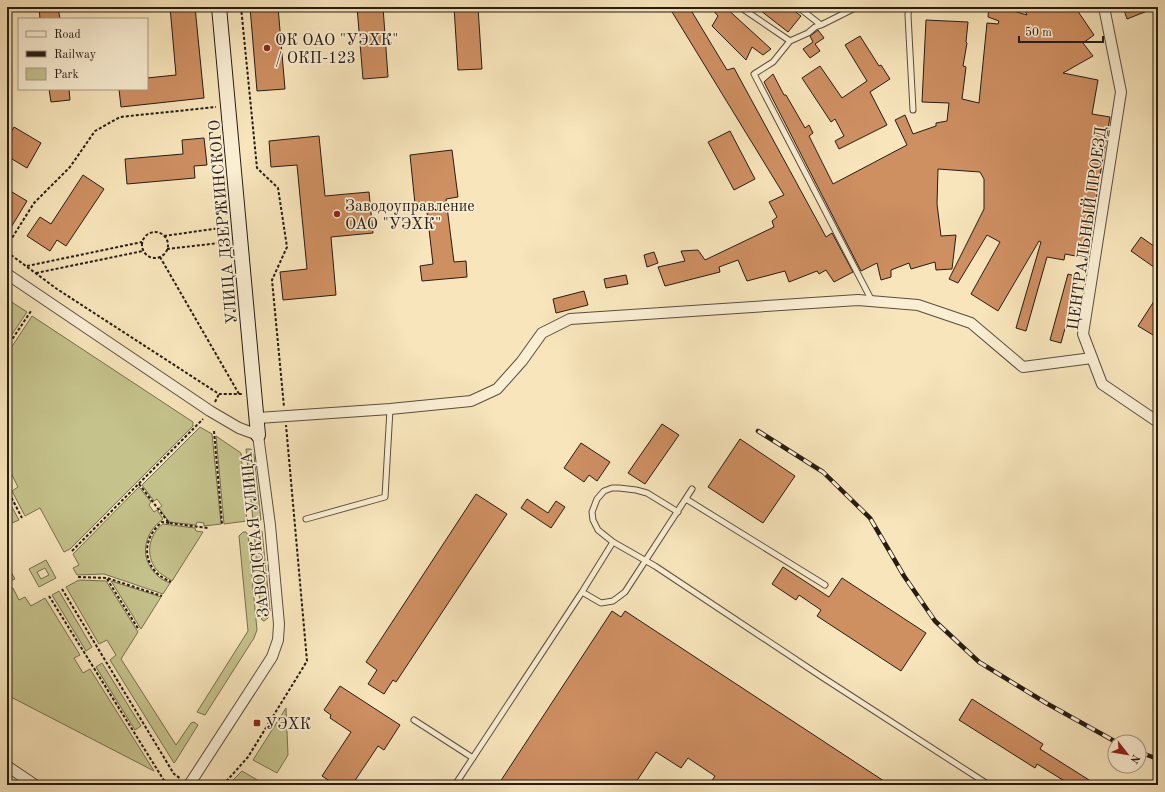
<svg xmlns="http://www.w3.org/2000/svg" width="1165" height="792" viewBox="0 0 1165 792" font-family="'Old Standard TT',serif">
	<rect width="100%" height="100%" fill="#f8e5bb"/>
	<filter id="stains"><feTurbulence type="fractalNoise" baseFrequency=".005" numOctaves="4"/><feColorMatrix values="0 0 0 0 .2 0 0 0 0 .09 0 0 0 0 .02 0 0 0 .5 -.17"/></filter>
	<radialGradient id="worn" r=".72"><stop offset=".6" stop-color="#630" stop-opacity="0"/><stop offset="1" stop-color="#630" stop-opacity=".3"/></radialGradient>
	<path fill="#c5c28b" stroke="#766f50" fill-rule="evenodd" d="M7,299l20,13 -20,30z
		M32,316l161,106v4l-123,123 -6,3 -24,-44 -15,8 -13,-25 6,-4 -10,-20 -1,1v-114z
		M200,427l12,7 9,90 -17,2v-3l-7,-1 -1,3 -27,-3 -10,-14 3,-2 -5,-7 -3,2 -12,-16z
		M216,436l25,17 6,68 -23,3z
		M246,449h5l3,7 7,64 -8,1z
		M139,487l12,15 -2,3 5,7 3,-2 6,9c-20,14 -25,41 -4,58 3,3 7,4 11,6l-7,11 -59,-20 -27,1 -4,-7 6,-3 -6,-11z
		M7,498l12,22 -7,3 -5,-9z
		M163,524l32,4 1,3 7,1 -31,49c-6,-4 -12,-7 -16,-12 -11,-14 -7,-35 7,-45z
		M254,531h8l8,79 -2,8 -4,3 -2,-1 -1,-3z
		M243,532h3l2,3 9,95 -3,8 -49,77 -8,-3 51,-81 -9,-95z
		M46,560l10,18 -17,9 -10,-18zM45,568l4,7 -8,4 -4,-7z
		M7,565l8,14 -8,3z
		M79,580l27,1 32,51 -17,27 55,86 15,-22 3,-1 4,3 -23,37 -1,1 -64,-103 6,-5 -9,-15 -8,4 -33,-57z
		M111,581l50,16 -20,32z
		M13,588l6,12 6,-3 6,9 14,-8 35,57 -6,3 9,15 7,-4 64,102 -147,-76v-106z
		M59,591l33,56 -6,4 -34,-56z
		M102,663l39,63 -6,4 -39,-63z
		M286,708l2,47 -11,18 -24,-13z
		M242,771l24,14h-38z"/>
	<path fill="#ce8f61" stroke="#261c14" d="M39,7h19l2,12h-20z
		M170,7h25l9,91 -83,9 -2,-18h28v-11l29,-3z
		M250,7h28l7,82 -28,2z
		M357,7h26l5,70 -25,2z
		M454,7h24l4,62 -24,1z
		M669,7h20l38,63 7,-2 92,169 6,-4 21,39 -19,10 -8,-12 -7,4 -2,-3 -28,11 -4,-11 -38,10 -9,-21 -19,7 1,5 -55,14 -7,-19 27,-6 -4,-10 17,-1 7,10 69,-33 -2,-6 5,-4 -8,-15 15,-7z
		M710,7h15l46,42 -8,6 -11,-8 -6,13 -34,-34 6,-10z
		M756,7h33l12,9 -13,16z
		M989,7h11l27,8 -4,-8h52l19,28 -11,8 10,13 -30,17 35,7 -6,34 18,3 -24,141 -21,-4 -1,6 -17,-3 -21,74 -10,-3 25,-86 -2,-1 -41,70 -27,-17 29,-52 -13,-7 -29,48 -9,-4 35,-70v-30l-4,-7 -42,-3 -1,35 4,32 15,-1 -4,34 -16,1 -1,-8 -24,7 -2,-6 -18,7v7l-10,3 -4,-17 -16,8 -97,-189 9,-8 11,21h2l19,33 4,-3 4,8 -4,3 24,48 74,-39 -12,-25 10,-5 8,19 23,-8v-3l11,-2 2,-18 -27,-1 4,-82 42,2 -2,20 1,1 -4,23 3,1 -4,32 17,4 8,-80 11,1 1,-3 -11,-4z
		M1123,7h32v1l-28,11z
		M818,30l6,8 -9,6 5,7 -10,7 -7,-9 10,-7 -3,-6z
		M860,36l19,30 2,-1 9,14 -20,13 17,33 -48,24 -4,-8 9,-5 -9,-17 -4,3 -29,-44 18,-12 22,32 25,-17 -22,-36z
		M49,89h20l1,11 -19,2z
		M14,127l27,16 -14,25 -20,-12v-17z
		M730,131l25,48 -21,11 -26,-48z
		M319,136l6,60 44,-4 4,41 -42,4 5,58 -53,5 -3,-28 27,-3 -10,-104 -26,2 -2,-26z
		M204,138l3,27 -13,1 1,12 -68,6 -2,-25 58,-5 -1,-14z
		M452,150l6,47 -12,2 8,63 12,-1 1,16 -45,4 -2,-15 13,-2 -7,-61 -11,1 -5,-49z
		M83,175l21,14 -38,57 -9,-6 -7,11 -23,-15 13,-19 11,7z
		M7,189l20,12 -20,33z
		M1141,237l17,12v21l-27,-19z
		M654,252l4,11 -11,4 -3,-12z
		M1068,274l11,3 -18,66 -11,-3z
		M626,275l2,9 -22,4 -2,-9z
		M584,291l4,14 -32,8 -3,-14z
		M1158,295v43l-20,-12z
		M662,424l17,11 -34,49 -17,-11z
		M740,439l55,37 -32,47 -55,-36z
		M581,443l29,19 -13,19 -8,-6 -5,7 -20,-14z
		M476,494l31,20 -111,168 -3,-2 -9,14 -16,-10 9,-14 -11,-8z
		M527,499l21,14 8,-12 9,6 -14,21 -30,-20z
		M783,567l46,30 13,-19 84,55 -25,38 -84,-55 4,-6 -22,-15 -3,5 -24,-16z
		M612,611l9,6 4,-6 265,174h-181l6,-9 -27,-18 -7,10 -25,-16 -22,33h-136z
		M340,686l60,39 -16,25 -6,-4 -26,39h-16l-14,-9 29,-44 -21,-14 1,-3 -7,-5z
		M972,699l71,45 -3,5 57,36h-26l-34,-21 -2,4 -76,-48z"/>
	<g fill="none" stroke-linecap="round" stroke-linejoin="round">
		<defs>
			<path id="lane" d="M740,7l50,34
				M798,7l23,18 36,-18
				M909,7l-1,8 5,95
				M821,25l-6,2 -7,6 -18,8 -17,21 -19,12 118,227
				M686,499l139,86
				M678,512l-31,-19 -11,-3 -17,-2h-7l-8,3 -7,8 -5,13 1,8 5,10 15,12 42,24 167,111 167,108
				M306,519l79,-22 5,-88
				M582,592l19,11 12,-2 12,-9 67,-103
				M414,720l59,38
				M455,785l127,-193 31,-50"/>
			<path id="street" d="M1104,7l17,85 -38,242 19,50 56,38
				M7,274l203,137 29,17 19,7 12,90 9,99 -1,16 -6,17 -83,128
				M258,418l132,-9 81,-8 26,-12 25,-28 20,-28 28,-14 288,-19 60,5 53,18 52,44 69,-9
				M7,766l28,19"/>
			<path id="secondary" d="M219,7l39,428"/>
		</defs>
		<use href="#lane" stroke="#5a4e3e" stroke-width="7"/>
		<use href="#street" stroke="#5a4e3e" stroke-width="12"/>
		<use href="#secondary" stroke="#261c14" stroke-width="16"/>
		<path stroke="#261c14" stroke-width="2" stroke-dasharray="3 2" stroke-linecap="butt" d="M241,7l16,161 21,20 9,59 -15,33 12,127
			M142 245a13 13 0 1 1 26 0a13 13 0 1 1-26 0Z
			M164,236l63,-9
			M7,246l27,-43 36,-36 25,-36 25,-14 96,-10
			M167,249l61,-7
			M7,252l50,37 162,105h24
			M160,257l79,137
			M27,266l115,-24
			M36,273l107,-22
			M7,347l24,-36
			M215,402l4,-8
			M214,431l8,93
			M139,484l30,39 39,5
			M7,489l15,29
			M7,522l2,3
			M169,523l-7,-1c-15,12 -21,33 -7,49 4,5 10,8 16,11
			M72,551l131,-132
			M78,577l29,1 55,18
			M107,579l32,51
			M7,586l4,-1
			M62,589l112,185 7,5
			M49,596l116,186
			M223,785l25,-28 59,-96 -21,-236"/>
		<use href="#lane" stroke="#faeed3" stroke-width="5"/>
		<use href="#street" stroke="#faeed3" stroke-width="10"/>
		<use href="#secondary" stroke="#faeed3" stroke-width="14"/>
		<defs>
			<path id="rail" d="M758,431l65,41 47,46 34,58 31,45 44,41 67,41 70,39
				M1139,752l19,7"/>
		</defs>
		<use href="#rail" stroke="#261c14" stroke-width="4.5"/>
		<use href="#rail" stroke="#faeed3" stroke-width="3" stroke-dasharray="9" stroke-linecap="butt"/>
	</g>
	<g fill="#8f2418" stroke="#faeed3" stroke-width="1.5">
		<circle cx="267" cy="48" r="4"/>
		<circle cx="337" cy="214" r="4"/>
		<rect x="253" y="719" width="8" height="8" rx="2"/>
	</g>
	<g text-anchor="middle" stroke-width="3.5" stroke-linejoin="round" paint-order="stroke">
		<g font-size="16" fill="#261c14" stroke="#faeed3" text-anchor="start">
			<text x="275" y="45">ОК ОАО "УЭХК"<tspan x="275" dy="18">/ ОКП-123</tspan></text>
			<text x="345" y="211">Заводоуправление<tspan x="345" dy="18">ОАО "УЭХК"</tspan></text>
			<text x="265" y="729">УЭХК</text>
		</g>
		<g font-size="16" fill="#261c14" stroke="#faeed3">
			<text transform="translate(222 222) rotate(-95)" y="6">УЛИЦА ДЗЕРЖИНСКОГО</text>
			<text transform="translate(1086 228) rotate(-82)" y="6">ЦЕНТРАЛЬНЫЙ ПРОЕЗД</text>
			<text transform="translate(254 535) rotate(-96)" y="6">ЗАВОДСКАЯ УЛИЦА</text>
		</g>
	</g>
	<rect width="1165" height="792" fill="none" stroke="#f8e5bb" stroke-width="24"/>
	<rect x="8" y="8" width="1149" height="776" fill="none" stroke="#261c14" stroke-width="2"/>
	<rect x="12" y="12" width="1141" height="768" fill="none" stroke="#261c14"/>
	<rect x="18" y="18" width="130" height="72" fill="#faeed3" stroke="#a59a87"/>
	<rect x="26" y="31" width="20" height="6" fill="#faeed3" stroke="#a59a87"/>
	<text x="54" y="38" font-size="12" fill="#261c14">Road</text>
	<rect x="26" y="51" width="20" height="6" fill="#261c14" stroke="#a59a87"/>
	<text x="54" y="58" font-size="12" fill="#261c14">Railway</text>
	<rect x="26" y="68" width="20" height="12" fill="#c5c28b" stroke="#a59a87"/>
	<text x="54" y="78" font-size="12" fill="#261c14">Park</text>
	<g transform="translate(1127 754) rotate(121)"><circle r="19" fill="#faeed3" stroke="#a59a87"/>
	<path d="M0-3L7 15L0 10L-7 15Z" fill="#8f2418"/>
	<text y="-6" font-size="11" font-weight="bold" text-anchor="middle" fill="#261c14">N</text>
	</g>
	<path d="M1019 36v6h84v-6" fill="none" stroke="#261c14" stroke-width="2"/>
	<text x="1025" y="36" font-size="12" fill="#261c14" stroke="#faeed3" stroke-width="3" paint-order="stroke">50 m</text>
	<rect width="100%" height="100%" filter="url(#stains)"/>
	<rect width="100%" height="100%" fill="url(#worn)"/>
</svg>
